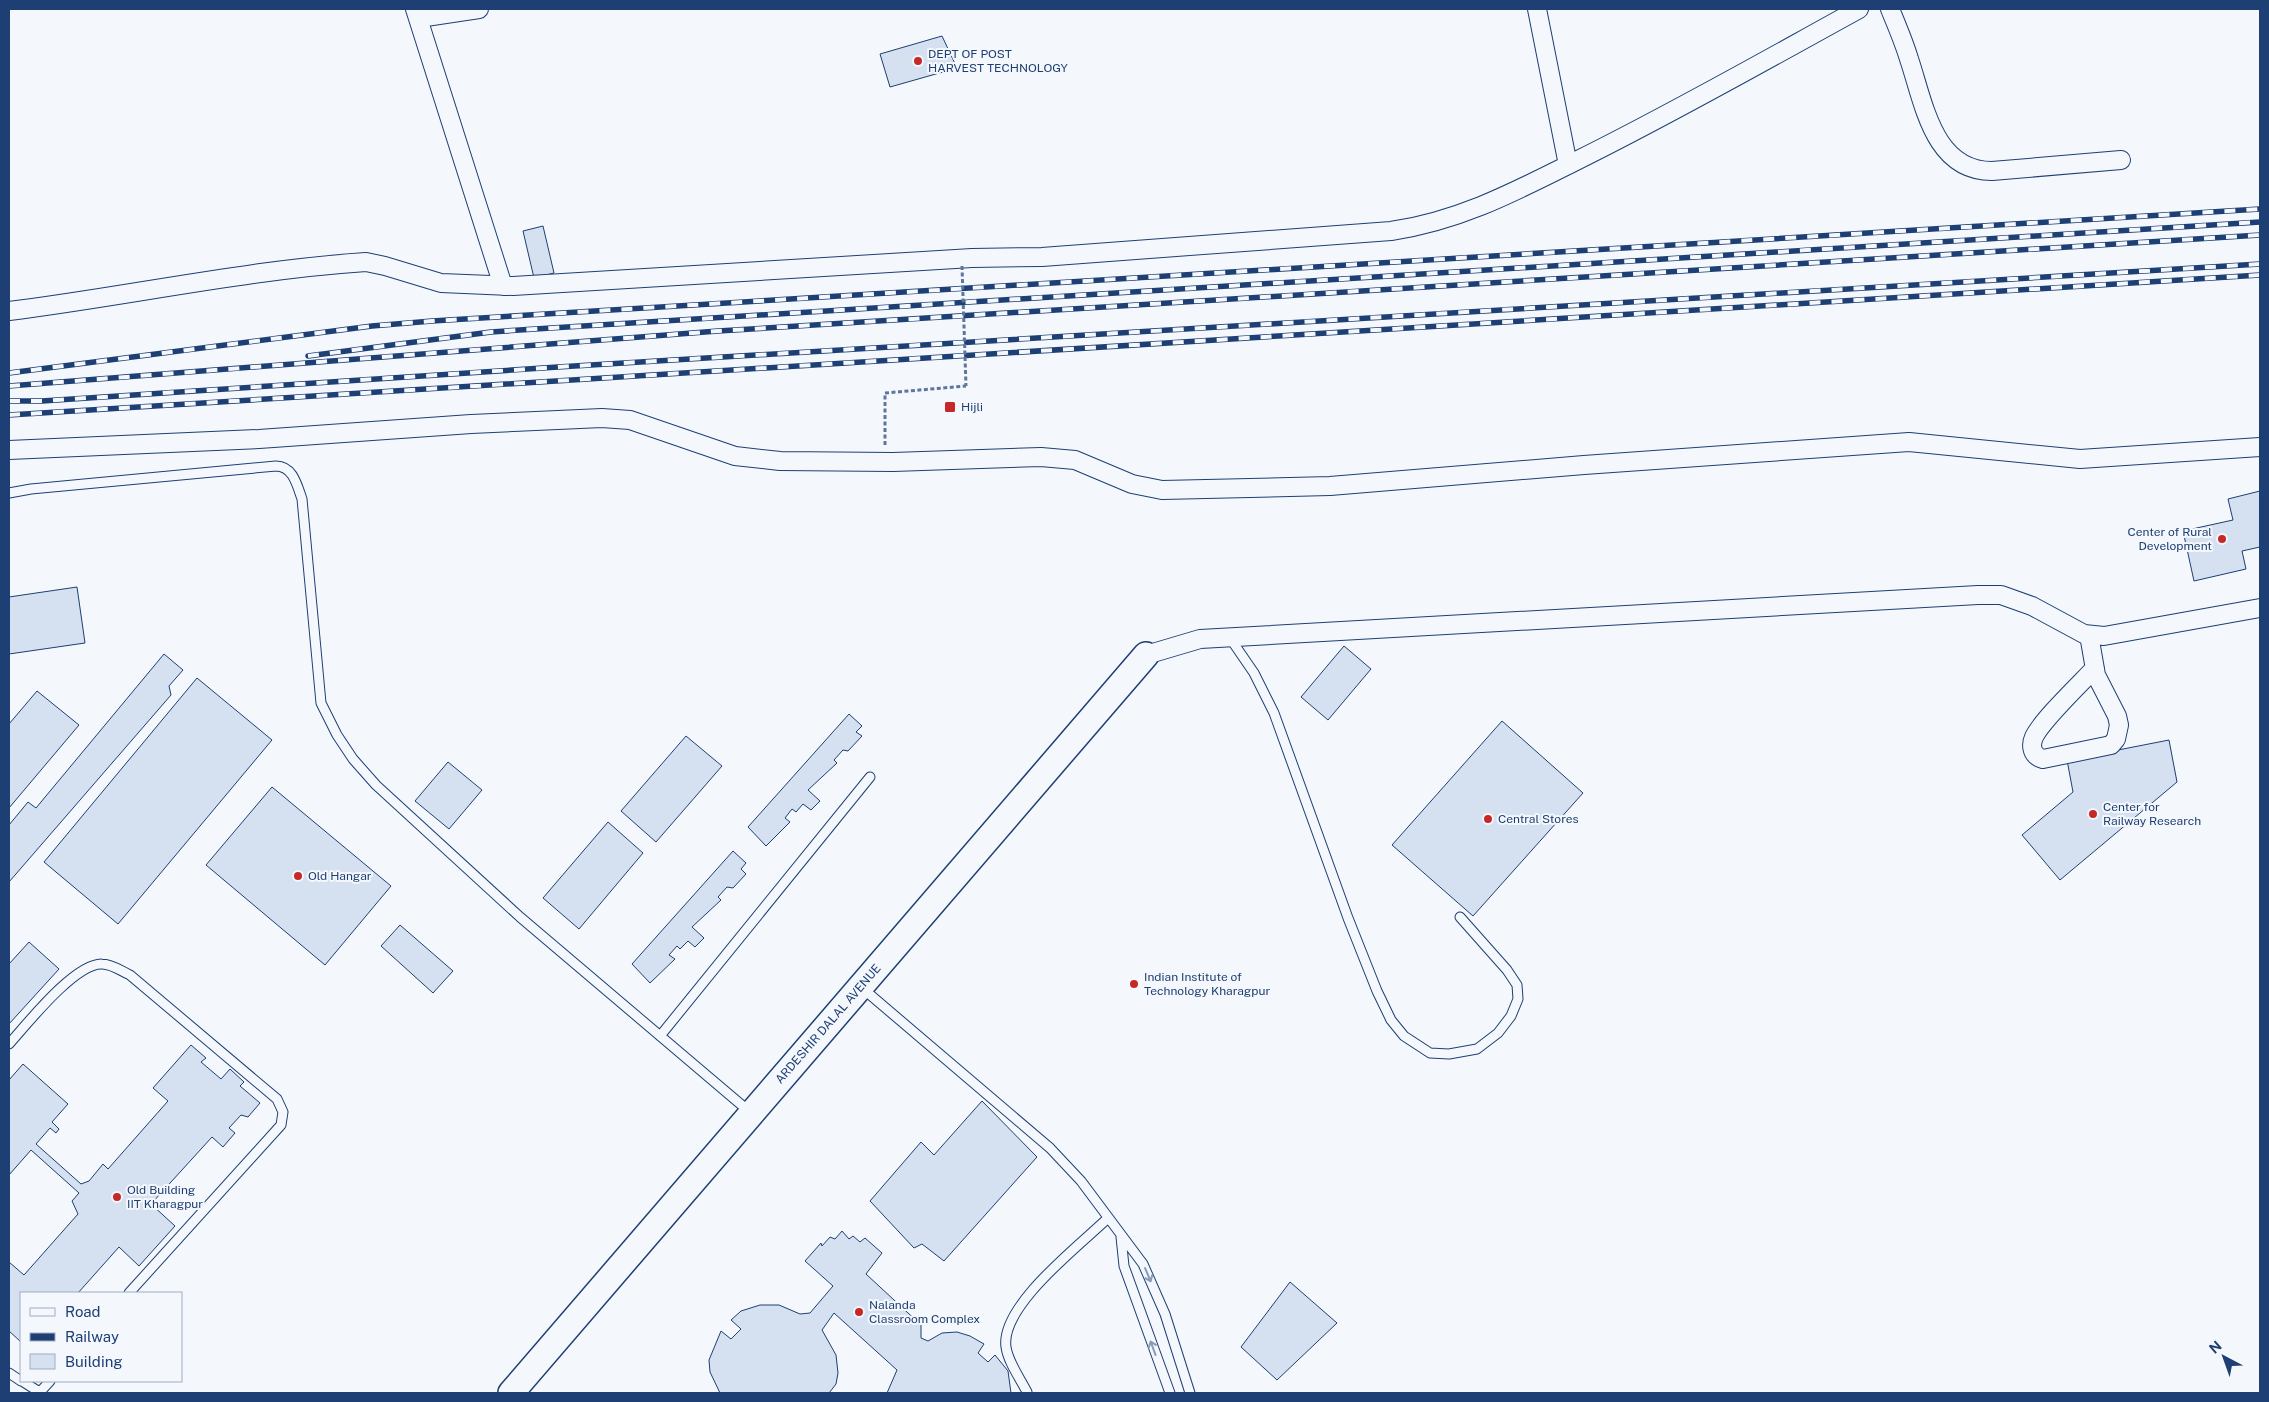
<svg xmlns="http://www.w3.org/2000/svg" width="2269" height="1402" viewBox="0 0 2269 1402" font-family="'Public Sans',sans-serif">
	<rect width="100%" height="100%" fill="#f4f7fb"/>
	<path fill="#d5e0f0" stroke="#1d3f73" d="M942,36l15,32 -67,19 -10,-33z
		M543,226l11,47 -20,5 -11,-47z
		M2260,491v56l-18,4 4,18 -52,12 -11,-50 50,-11 -5,-21z
		M77,587l8,56 -76,11v-57z
		M1344,646l27,23 -43,51 -27,-23z
		M164,654l19,16 -14,16 2,9 -162,187v-57l19,-23 8,6z
		M197,678l75,62 -154,184 -74,-62z
		M37,691l42,34 -70,83v-84z
		M849,714l13,12 -6,6 6,4 -14,15 -5,-1 -9,10 3,3 -29,27 12,11 -9,9 -8,-6 -7,8 -4,-3 -7,9 5,4 -24,24 -18,-19z
		M1502,721l81,72 -110,123 -81,-71z
		M686,736l36,30 -66,76 -35,-31z
		M2169,740l8,42 -117,98 -38,-45 51,-43 -6,-32z
		M448,762l34,28 -33,39 -34,-28z
		M272,787l119,99 -66,79 -119,-100z
		M608,822l35,31 -64,76 -36,-31z
		M733,851l13,12 -5,6 5,5 -13,14 -6,-1 -9,10 3,3 -29,27 12,11 -9,9 -7,-6 -8,8 -3,-3 -8,9 6,4 -25,24 -18,-19z
		M400,925l53,46 -20,22 -52,-47z
		M29,942l30,27 -50,55v-60z
		M191,1045l15,13 -5,4 20,17 9,-10 14,13 -4,4 20,17 -12,14 -7,-2 -12,13 6,5 -12,14 -11,-10 -61,67 24,22 -36,40 -20,-19 -41,46h-57v49l-12,-11v-69l15,13 54,-61 -6,-13 7,-8 -48,-43 -22,25v-95l14,-16 45,40 -16,18 7,7 -3,4 -6,-5 -14,16 45,40 8,-3 14,-17 5,5 60,-68 -15,-13z
		M982,1101l55,56 -93,104 -22,-17 -8,4 -44,-47 51,-59 13,13z
		M842,1231l7,8 4,-3 7,6 5,-4 17,15 -16,21 55,51v13l7,3 14,-8 15,-1 13,4 14,8 -6,9 10,9 7,-7 13,16 3,22h-124l10,-23 -63,-57 -12,17 14,25 2,18 -2,11 -7,9h-109l-10,-21 -1,-12 12,-29 10,8 10,-10 -10,-9 10,-9 19,-6h19l21,9 10,-1 23,-27 -28,-25 16,-18 1,3 8,-9 5,2z
		M1290,1282l47,41 -60,57 -36,-33z"/>
	<g fill="none" stroke-linecap="round" stroke-linejoin="round">
		<defs>
			<path id="lane" d="M9,493l22,-4 245,-23c17,0 21,19 26,33l19,204 16,32 16,24 23,26 144,132 231,196
				M1230,638l24,35 20,40 74,205 29,73 14,29 13,16 26,17 19,1 28,-5 21,-16 13,-17 7,-17 -1,-14 -10,-15 -47,-53
				M861,987l189,161 31,33 62,83 22,50 25,79
				M660,1036l210,-259
				M9,1044c18,-20 66,-81 93,-80 10,0 19,7 28,11l147,124 6,13 -2,13 -152,168
				M1121,1237l3,29 46,127
				M9,1373l12,8
				M22,1381l19,12
				M40,1392l10,-11
				M1027,1392c-7,-14 -19,-30 -21,-45 -6,-41 74,-102 102,-129"/>
			<path id="street" d="M415,9l88,277
				M1537,9l31,156
				M1890,9c7,17 14,33 19,50 15,44 24,112 83,112l129,-11
				M419,18l60,-9
				M9,311c119,-15 237,-41 357,-49l19,4 56,17 72,3 459,-28 70,-1 349,-26c69,-10 125,-40 187,-71 95,-47 188,-100 281,-151
				M9,450l250,-11 212,-15 131,-6 28,2 105,36 45,5 113,1 148,-5 34,3 57,24 30,6 168,-4 254,-21 325,-23 171,17 180,-12
				M2089,635l7,40 21,41 2,9 -3,14 -5,6 -68,14c-11,-3 -13,-13 -9,-22 8,-17 47,-54 61,-69
				M1146,655l54,-16 778,-44h23l31,11 52,28 20,2 156,-28"/>
			<path id="secondary" d="M511,1393l635,-738"/>
		</defs>
		<use href="#lane" stroke="#1d3f73" stroke-width="11"/>
		<use href="#street" stroke="#1d3f73" stroke-width="20"/>
		<use href="#secondary" stroke="#1d3f73" stroke-width="28"/>
		<path stroke="#5e769c" stroke-width="3" stroke-dasharray="4 2.5" stroke-linecap="butt" d="M885,445v-52l81,-7"/>
		<use href="#lane" stroke="#f4f7fb" stroke-width="9"/>
		<use href="#street" stroke="#f4f7fb" stroke-width="18"/>
		<use href="#secondary" stroke="#f4f7fb" stroke-width="25"/>
		<defs>
			<path id="rail" d="M308,356l183,-24 44,-3 1725,-107
				M9,373l363,-47 60,-5 1828,-112
				M9,386l709,-55 1542,-96
				M9,401h33l516,-34 1702,-103
				M9,415l2251,-140"/>
		</defs>
		<use href="#rail" stroke="#1d3f73" stroke-width="5.5"/>
		<use href="#rail" stroke="#f4f7fb" stroke-width="4" stroke-dasharray="11" stroke-linecap="butt"/>
		<path stroke="#5e769c" stroke-width="3" stroke-dasharray="4 2.5" stroke-linecap="butt" d="M962,266l4,120"/>
	</g>
	<defs><path id="oneway-shaft" d="M-6 0H5M1.5-3L5.5 0L1.5 3" fill="none" stroke-width="1.6" stroke-linecap="round" stroke-linejoin="round" transform="scale(1.25)"/></defs>
	<g stroke="#889bb7">
		<use href="#oneway-shaft" transform="translate(1148 1275) rotate(67)"/>
		<use href="#oneway-shaft" transform="translate(1153 1348) rotate(-110)"/>
	</g>
	<g fill="#c62828" stroke="#f4f7fb" stroke-width="2">
		<circle cx="918" cy="61" r="5"/>
		<rect x="944" y="401" width="12" height="12" rx="2.5"/>
		<circle cx="2222" cy="539" r="5"/>
		<circle cx="2093" cy="814" r="5"/>
		<circle cx="1488" cy="819" r="5"/>
		<circle cx="298" cy="876" r="5"/>
		<circle cx="1134" cy="984" r="5"/>
		<circle cx="117" cy="1197" r="5"/>
		<circle cx="859" cy="1312" r="5"/>
	</g>
	<g text-anchor="middle" stroke-width="4" stroke-linejoin="round" paint-order="stroke">
		<g font-size="12" fill="#1d3f73" stroke="#f4f7fb" text-anchor="start">
			<text x="928" y="58">DEPT OF POST<tspan x="928" dy="14">HARVEST TECHNOLOGY</tspan></text>
			<text x="961" y="411">Hijli</text>
			<text x="2212" y="536" text-anchor="end">Center of Rural<tspan x="2212" dy="14">Development</tspan></text>
			<text x="2103" y="811">Center for<tspan x="2103" dy="14">Railway Research</tspan></text>
			<text x="1498" y="823">Central Stores</text>
			<text x="308" y="880">Old Hangar</text>
			<text x="1144" y="981">Indian Institute of<tspan x="1144" dy="14">Technology Kharagpur</tspan></text>
			<text x="127" y="1194">Old Building<tspan x="127" dy="14">IIT Kharagpur</tspan></text>
			<text x="869" y="1309">Nalanda<tspan x="869" dy="14">Classroom Complex</tspan></text>
		</g>
		<g font-size="12" fill="#1d3f73" stroke="#f4f7fb">
			<text transform="translate(828 1024) rotate(-49)" y="4">ARDESHIR DALAL AVENUE</text>
		</g>
	</g>
	<rect width="2269" height="1402" fill="none" stroke="#1d3f73" stroke-width="20"/>
	<rect x="20" y="1292" width="162" height="90" fill="#f4f7fb" stroke="#9eadc5"/>
	<rect x="30" y="1308" width="25" height="8" fill="#f4f7fb" stroke="#9eadc5"/>
	<text x="65" y="1317" font-size="15" fill="#1d3f73">Road</text>
	<rect x="30" y="1333" width="25" height="8" fill="#1d3f73" stroke="#9eadc5"/>
	<text x="65" y="1342" font-size="15" fill="#1d3f73">Railway</text>
	<rect x="30" y="1354" width="25" height="15" fill="#d5e0f0" stroke="#9eadc5"/>
	<text x="65" y="1367" font-size="15" fill="#1d3f73">Building</text>
	<g transform="translate(2224 1357) rotate(319)" stroke="#f4f7fb" stroke-width="4" paint-order="stroke">
	<path d="M0-4L9 19L0 12L-9 19Z" fill="#1d3f73"/>
	<text y="-8" font-size="14" font-weight="bold" text-anchor="middle" fill="#1d3f73">N</text>
	</g>
</svg>
